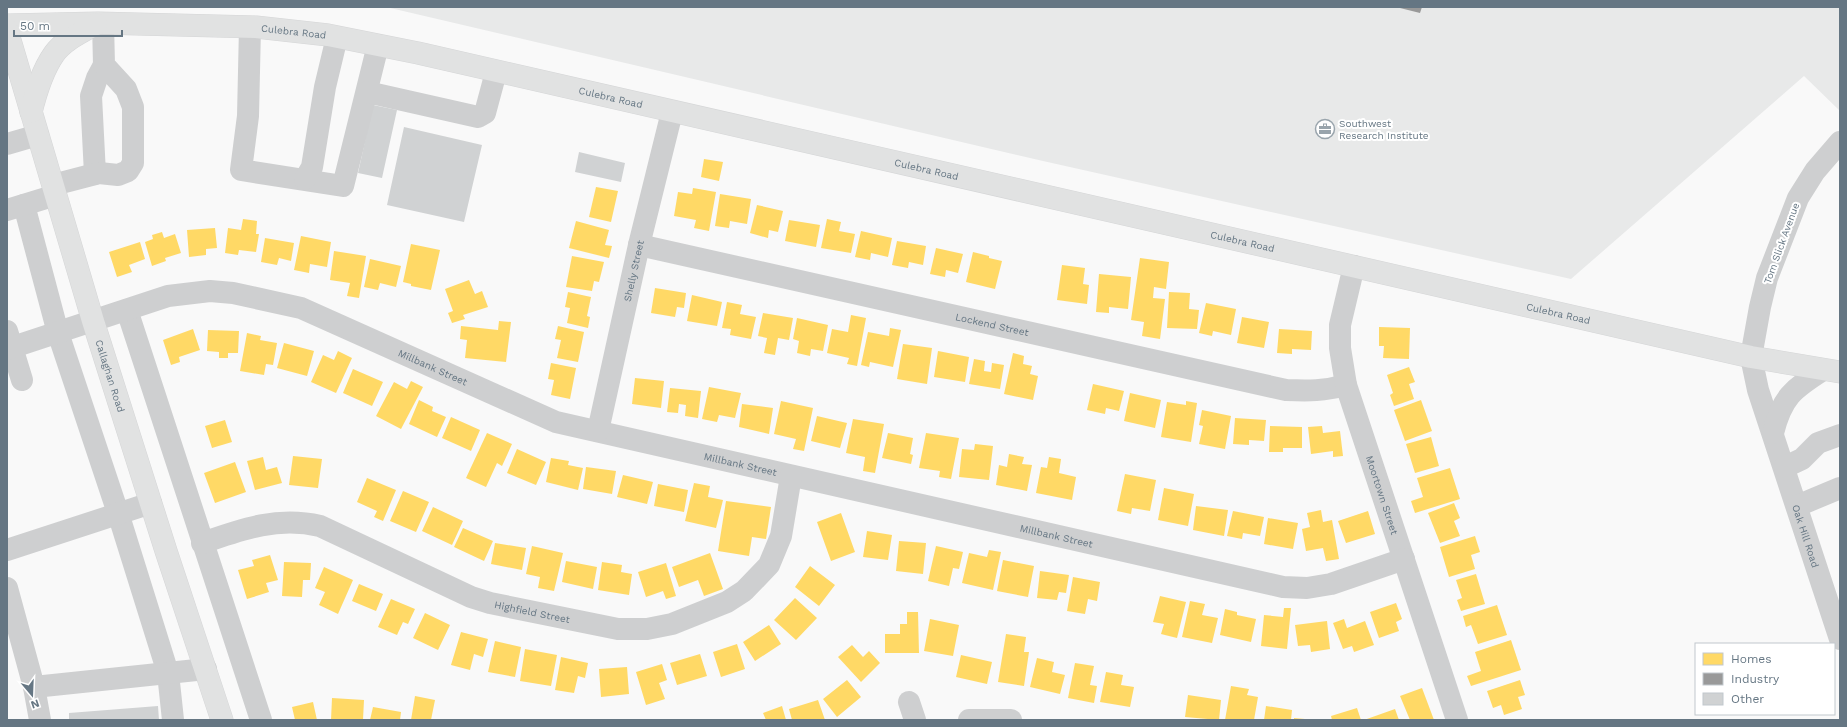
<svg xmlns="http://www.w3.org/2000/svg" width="1847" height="727" viewBox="0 0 1847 727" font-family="'Work Sans',sans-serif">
	<rect width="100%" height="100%" fill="#f9f9f9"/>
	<path fill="#e8e9e9" d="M386,7h1454v104l-36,-35 -233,203 -528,-118z"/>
	<path fill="#ffd966" d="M704,159l19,3 -4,19 -18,-4z
		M596,187l22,4 -7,31 -22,-5z
		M693,188l23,4 -7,39 -15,-3 2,-8 -22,-4 4,-24 14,2z
		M720,194l31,5 -4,25 -17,-3 -1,7 -14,-2z
		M757,205l26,6 -5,21 -9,-2 -1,8 -18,-5z
		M243,219l14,2 -1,13h3l-3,18 -17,-2 -1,5 -13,-2 3,-25 13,2z
		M827,219l14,3 -2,9 16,3 -4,19 -30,-5z
		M789,220l31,5 -4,22 -31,-6z
		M576,221l33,9 -4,15 7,1 -3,12 -40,-10z
		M215,228l2,20 -11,1v6l-17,2 -2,-27z
		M861,231l31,7 -4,19 -17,-4 -1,7 -15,-3z
		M162,232l2,6 11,-4 6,19 -16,5 1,3 -14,5 -7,-24 8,-3 -1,-4z
		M301,236l30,6 -4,25 -17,-3 -1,9 -15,-3z
		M265,238l29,5 -3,18 -12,-3 -2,7 -16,-3z
		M897,241l29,5 -3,19 -14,-3 -1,6 -16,-3z
		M140,242l5,17 -16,6 3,7 -15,5 -8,-25z
		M411,244l29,6 -9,40 -20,-4v-2l-8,-2z
		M936,248l27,6 -5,19 -12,-3 -1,7 -15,-3z
		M334,251l32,5 -7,42 -12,-2 3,-13 -20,-3z
		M973,252l16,4v2l13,3 -7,28 -29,-7z
		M572,256l32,6 -5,20 -5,-1 -2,10 -26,-4z
		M1140,258l29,4 -3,27 -12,-2 -1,11 12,1 -5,40 -18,-3 2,-14 -13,-2z
		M370,259l31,7 -5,21 -16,-4 -2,7 -14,-3z
		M1062,265l23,3 -2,16 6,1 -2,19 -30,-4z
		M1099,274l32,3 -3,32 -19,-2v6l-13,-1z
		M469,280l6,14 7,-3 6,16 -25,8 2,4 -13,4 -4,-10 5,-2 -8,-22z
		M655,288l31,5 -2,15 -7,-1 -2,10 -24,-4z
		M568,292l23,5 -4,19 3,1 -2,11 -21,-5 3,-15 -5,-1z
		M1169,292l21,1 -1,16 10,1 -2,19 -30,-1z
		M692,295l30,7 -5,24 -30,-5z
		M727,302l15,3 -2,9 16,3 -5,22 -21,-4 1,-6 -9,-1z
		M1206,303l30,6 -5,26 -18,-4 -1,5 -13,-3z
		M763,313l30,5 -4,22 -11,-2 -3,17 -11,-2 3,-15 -9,-2z
		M851,315l15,3 -9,48 -10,-2 2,-6 -22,-5 5,-24 16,3z
		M1242,317l27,5 -5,26 -27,-5z
		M797,318l31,7 -5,26 -12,-2 -1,7 -13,-3 2,-12 -6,-2z
		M499,321l12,1 -5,40 -41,-4 2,-18 -7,-1 1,-13 37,4z
		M558,326l26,6 -6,30 -21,-4 4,-18 -6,-1z
		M1379,327l31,1 -1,31 -26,-1 1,-12h-5z
		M890,328l11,2 -8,37 -23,-5 -1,5 -8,-2 7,-33 21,4z
		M193,329l7,21 -21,7 1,5 -9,3 -8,-25z
		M1279,329l33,2 -1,19 -19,-1v5l-15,-1z
		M208,330l31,1 -1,22h-10v5h-9v-6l-12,-1z
		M247,333l14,3 -1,4 17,3 -4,22 -7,-1 -2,11 -24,-4z
		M284,343l30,8 -7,25 -30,-8z
		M903,344l29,4 -5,36 -30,-5z
		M338,351l14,7 -16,35 -25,-11 12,-27 11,5z
		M938,351l31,6 -4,25 -31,-5z
		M1013,353l11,3 -1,8 9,2 -2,8 8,2 -5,24 -29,-6z
		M974,359l11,2 -1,10 7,1 1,-9 12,2 -4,24 -31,-5z
		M551,363l25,5 -6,31 -19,-4 3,-15 -6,-1z
		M1409,367l6,15 -6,2 5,15 -20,7 -4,-11 3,-2 -6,-18z
		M353,369l30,13 -11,24 -29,-13z
		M635,378l29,3 -3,27 -29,-4z
		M411,381l12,6 -22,42 -25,-13 18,-34 13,7z
		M1093,384l31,7 -5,20 -13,-3 -1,6 -18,-4z
		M709,387l32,6 -6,25 -16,-3 -2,7 -15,-3z
		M670,388l31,3 -3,27 -13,-2 1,-11 -7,-1 -1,9 -11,-1z
		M1130,393l31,7 -6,28 -31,-7z
		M419,400l14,7 -1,4 14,6 -9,20 -28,-13z
		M1421,400l11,31 -27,10 -11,-31z
		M781,401l32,7 -9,43 -11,-2 3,-10 -22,-5z
		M1186,401l11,2 -6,39 -30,-5 6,-35 19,3z
		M742,404l31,4 -4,26 -30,-7z
		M1202,410l29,6 -6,33 -26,-5 4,-18 -4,-1z
		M817,416l30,7 -7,25 -29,-7z
		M451,417l29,13 -9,21 -29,-13z
		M1235,418l31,2 -2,21 -15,-1v5l-16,-1z
		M853,419l31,5 -9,49 -12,-2 2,-14 -19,-4z
		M225,420l7,22 -20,6 -7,-22z
		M1270,426l32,1v21h-19v4h-14z
		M1322,426l1,7 17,-2 3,25 -10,1v-6l-22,3 -3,-27z
		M487,433l25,11 -10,22 -5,-3 -11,24 -20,-9z
		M888,433l25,5 -3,16 3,1 -2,9 -29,-6z
		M926,433l33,5 -8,41 -12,-2 1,-6 -21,-3z
		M1431,437l8,29 -24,7 -9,-29z
		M975,444l18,2 -4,34 -30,-3 3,-28 12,1z
		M517,449l29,13 -10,23 -29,-12z
		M1009,454l15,3 -2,7 10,1 -5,26 -31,-6 3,-20 8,2z
		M293,456l29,3 -4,29 -29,-3z
		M263,457l3,13 11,-3 5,16 -27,7 -8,-29z
		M1049,457l12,2 -2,14 17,4 -4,23 -36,-7 5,-26 6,1z
		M551,458l18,3 -1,4 15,3 -5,22 -32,-8z
		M235,462l11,30 -31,11 -11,-30z
		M586,467l30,4 -4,23 -29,-5z
		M1450,468l10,31 -45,14 -4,-12 12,-4 -6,-19z
		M1125,474l31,6 -6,31 -18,-3 -1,6 -14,-3z
		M623,475l30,7 -6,22 -30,-7z
		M367,478l29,12 -13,31 -9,-4 3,-6 -20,-9z
		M694,483l16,3 -2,11 15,3 -7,28 -31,-7z
		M658,484l30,6 -4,22 -30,-6z
		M1164,488l30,6 -6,32 -30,-6z
		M403,491l26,11 -13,30 -26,-11z
		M726,501l45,6 -5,32 -14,-2 -3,19 -31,-5z
		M1454,503l6,15 -6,3 6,15 -20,7 -12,-30z
		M1196,506l32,4 -4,26 -31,-6z
		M433,507l30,14 -11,24 -30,-14z
		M1321,510l2,12 9,-2 7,39 -13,2 -3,-13 -17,3 -4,-22 8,-2 -3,-14z
		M1233,511l31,6 -4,19 -17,-3 -1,6 -15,-3z
		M1368,511l7,23 -29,9 -8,-22z
		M841,513l14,39 -24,9 -14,-39z
		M1268,518l30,5 -5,26 -29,-5z
		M463,528l30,13 -9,20 -30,-14z
		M867,531l25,4 -4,25 -25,-3z
		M1475,536l5,16 -9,3 4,14 -26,8 -9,-30z
		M899,541l27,2 -3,31 -27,-3z
		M495,543l31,5 -4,22 -31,-6z
		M532,546l31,7 -9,38 -16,-3 2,-11 -14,-3z
		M936,546l27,6 -4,17 -6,-1 -4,18 -21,-5z
		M989,550l12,2 -8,38 -31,-7 7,-30 18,4z
		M710,553l13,36 -19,7 -6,-16 -19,7 -7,-20z
		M270,555l8,25 -12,3 3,9 -22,7 -9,-29 16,-4 -2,-6z
		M1003,560l31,6 -6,31 -31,-6z
		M566,561l31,6 -4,22 -31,-7z
		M284,562l27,1 -1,17h-7l-1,17 -20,-1z
		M602,562l20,3 -1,7 11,2 -3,21 -31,-5z
		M666,563l10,33 -10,3 -3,-8 -17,6 -8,-25z
		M810,566l25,19 -16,21 -24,-19z
		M324,567l29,13 -15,34 -19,-9 6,-13 -10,-4z
		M1040,571l29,4 -3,18 -7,-1 -2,8 -20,-2z
		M1476,574l9,30 -24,7 -4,-11 5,-2 -6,-18z
		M1073,577l27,5 -3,19 -9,-2 -3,15 -18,-3z
		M359,584l24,10 -7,17 -24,-10z
		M1160,596l26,6 -9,36 -16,-4 3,-10 -11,-2z
		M795,598l22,20 -21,22 -22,-20z
		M391,599l24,10 -7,15 -5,-2 -6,13 -19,-8z
		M1190,601l15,3 -3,11 16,3 -6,25 -30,-6z
		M1396,603l6,16 -6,3 3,9 -20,7 -9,-26z
		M1497,605l10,30 -29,9 -7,-19 -5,2 -3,-11z
		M1284,608h7l-4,41 -26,-3 3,-31 19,2z
		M1225,609l12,3v3l19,4 -5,23 -31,-7z
		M907,612h11l1,41h-34v-19h15v-10h7z
		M425,613l25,12 -12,25 -25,-12z
		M930,619l29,6 -6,31 -29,-5z
		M1344,619l3,9 18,-7 9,24 -20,7 -2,-6 -9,3 -10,-26z
		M1327,621l3,28 -19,3 -1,-7 -12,1 -3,-21z
		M769,625l12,19 -26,17 -12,-19z
		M461,632l27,7 -5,18 -9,-3 -4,16 -19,-5z
		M1006,634l20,3 -2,15h5l-5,34 -26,-4z
		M1511,640l10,30 -50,16 -4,-10 14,-5 -6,-19z
		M495,641l26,6 -6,30 -27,-5z
		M737,644l8,25 -24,8 -8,-25z
		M852,645l11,12 6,-6 11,12 -19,19 -23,-25z
		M525,649l32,6 -6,31 -31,-5z
		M700,654l7,22 -30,9 -7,-22z
		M961,655l31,7 -5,22 -31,-7z
		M561,657l27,6 -3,15 -7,-2 -4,17 -19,-3z
		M1037,658l17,4 -2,10 13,3 -5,19 -30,-7z
		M1075,663l19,3 -4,19 7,1 -3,17 -26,-5z
		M662,664l5,16 -8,3 6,16 -19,6 -10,-33z
		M627,667l2,27 -28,3 -2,-28z
		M1106,672l17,3 -2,10 13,2 -4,20 -30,-5z
		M847,680l14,17 -24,20 -14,-18z
		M1520,680l5,15 -7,2 4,12 -18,6 -3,-10 -8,3 -6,-17z
		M1231,686l18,3 -2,6 11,2 -4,23h-29z
		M1422,688l12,32h-24l-10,-24z
		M1188,695l33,5 -2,20 -34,-3z
		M415,696l20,4 -4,20h-20z
		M332,698l32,2 -1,20h-32z
		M818,700l7,20h-33l-3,-11z
		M313,702l4,18h-22l-3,-13z
		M782,706l4,14h-20l-3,-7z
		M1266,706l26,4 -1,10h-27z
		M373,707l28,5 -1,8h-30z
		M1357,708l4,12h-29l-1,-4z
		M1395,709l4,11h-35z
		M1294,718l11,1v1h-11z"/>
	<path fill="#999" d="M1396,7h26l-2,6z"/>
	<path fill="#d0d2d3" d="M373,105l24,5 -15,68 -24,-5z
		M404,127l78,18 -18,77 -77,-17z
		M579,152l46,11 -4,19 -46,-10z
		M158,706l1,14h-90v-7z"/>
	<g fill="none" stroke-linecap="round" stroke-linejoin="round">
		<defs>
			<g id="major">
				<path id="s7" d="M7,25l91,-2 158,4 72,8 90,18 1333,304 89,15"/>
				<path id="s8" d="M7,30l86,291 73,230 56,169"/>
				<path d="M31,112c5,-20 11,-41 23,-58 10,-14 28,-22 42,-30"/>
			</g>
		</defs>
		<use href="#major" stroke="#d5d6d7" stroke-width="23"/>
		<g stroke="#cecfd0" stroke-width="22">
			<path d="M250,27l-2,89 -7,54 102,16 35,-141"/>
			<path d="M367,92l111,25 7,-4 11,-41"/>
			<path id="s1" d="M1840,142l-25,29 -17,27 -31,80 -7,29 -9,50 7,33 82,249"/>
			<path d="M7,144l31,-9"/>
			<path d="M95,174l-4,-78 6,-18 7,-13"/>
			<path d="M305,179l7,-12 13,-80 12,-50"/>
			<path d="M53,185l46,-12 19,2 10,-4 5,-8v-56l-7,-18 -22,-24 -1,-42"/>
			<path d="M24,205l34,128 60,180 50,160 5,47"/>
			<path d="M7,210l49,-15"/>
			<path id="s2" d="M639,245l647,145c23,1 38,1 60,-5"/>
			<path id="s3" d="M1354,266l-14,59v23l6,37 111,335"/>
			<path d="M127,310l134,410"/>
			<path d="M7,331l15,49"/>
			<path id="s4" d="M7,349l161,-53 42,-5 23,2 68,15 255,114 727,165 24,1 24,-4 73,-25"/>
			<path id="s5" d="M598,431l41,-186 33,-133"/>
			<path d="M1773,433c9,-36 20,-44 50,-63"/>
			<path d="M1785,467l17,-8 16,-16 22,-8"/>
			<path d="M1797,506l43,-18"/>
			<path id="s6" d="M202,543c40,-14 76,-27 118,-17l151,71 19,6 128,26h29l25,-5 55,-22 17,-11 25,-26 12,-29 10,-60"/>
			<path d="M7,550l144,-47"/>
			<path d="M7,588l27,99 6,33"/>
			<path d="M34,687l172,-18"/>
			<path d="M909,702l6,18"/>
			<path d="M969,720h42"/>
		</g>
		<use href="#major" stroke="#e1e2e2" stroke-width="22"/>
	</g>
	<defs>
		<symbol id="office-ring" viewBox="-11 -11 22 22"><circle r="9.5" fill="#fff" stroke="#99a4ac" stroke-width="1.5"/><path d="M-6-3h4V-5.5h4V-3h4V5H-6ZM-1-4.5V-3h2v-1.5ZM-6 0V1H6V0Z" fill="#99a4ac"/></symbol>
	</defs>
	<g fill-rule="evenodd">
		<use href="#office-ring" x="1314" y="118" width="22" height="22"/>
	</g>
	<g text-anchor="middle" stroke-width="4" stroke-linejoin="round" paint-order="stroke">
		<g font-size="10" fill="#657683" stroke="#fff">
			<text dy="4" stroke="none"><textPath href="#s7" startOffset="287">Culebra Road</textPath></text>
			<text dy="4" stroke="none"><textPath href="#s7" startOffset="611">Culebra Road</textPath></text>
			<text dy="4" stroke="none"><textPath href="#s7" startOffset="935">Culebra Road</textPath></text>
			<text dy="4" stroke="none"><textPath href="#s7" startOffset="1259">Culebra Road</textPath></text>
			<text transform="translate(1781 243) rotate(-70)" y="4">Tom Slick Avenue</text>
			<text dy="4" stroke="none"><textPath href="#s5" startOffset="164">Shelly Street</textPath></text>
			<text dy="4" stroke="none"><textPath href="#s7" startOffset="1583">Culebra Road</textPath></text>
			<text dy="4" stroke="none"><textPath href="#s2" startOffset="362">Lockend Street</textPath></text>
			<text dy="4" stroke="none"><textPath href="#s4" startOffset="449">Millbank Street</textPath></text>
			<text dy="4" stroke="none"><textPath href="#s8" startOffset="361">Callaghan Road</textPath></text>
			<text dy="4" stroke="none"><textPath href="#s4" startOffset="773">Millbank Street</textPath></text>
			<text dy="4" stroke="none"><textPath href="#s3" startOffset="237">Moortown Street</textPath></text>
			<text dy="4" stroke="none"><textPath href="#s4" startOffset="1097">Millbank Street</textPath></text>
			<text dy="4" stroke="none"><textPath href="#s1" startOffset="424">Oak Hill Road</textPath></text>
			<text dy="4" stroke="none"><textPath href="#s6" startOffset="351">Highfield Street</textPath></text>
		</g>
		<g font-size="10" fill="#657683" stroke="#fff" text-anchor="start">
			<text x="1339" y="127">Southwest<tspan x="1339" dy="12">Research Institute</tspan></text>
		</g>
	</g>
	<rect width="1847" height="727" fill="none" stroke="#657683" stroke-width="16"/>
	<rect x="1695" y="643" width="140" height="72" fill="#ffffff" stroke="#c1c8cd"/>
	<rect x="1703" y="653" width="20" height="12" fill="#ffd966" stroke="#c1c8cd"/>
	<text x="1731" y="663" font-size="12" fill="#657683">Homes</text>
	<rect x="1703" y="673" width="20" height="12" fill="#999999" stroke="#c1c8cd"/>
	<text x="1731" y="683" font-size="12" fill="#657683">Industry</text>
	<rect x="1703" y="693" width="20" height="12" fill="#d0d2d3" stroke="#c1c8cd"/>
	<text x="1731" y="703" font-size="12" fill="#657683">Other</text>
	<g transform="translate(32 695) rotate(161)" stroke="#ffffff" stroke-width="3" paint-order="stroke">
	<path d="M0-3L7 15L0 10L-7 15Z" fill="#657683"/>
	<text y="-6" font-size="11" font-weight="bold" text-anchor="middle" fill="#657683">N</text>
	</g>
	<path d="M14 30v6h108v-6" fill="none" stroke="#657683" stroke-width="2"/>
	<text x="20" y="30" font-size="12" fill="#657683" stroke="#ffffff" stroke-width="3" paint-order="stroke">50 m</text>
</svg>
